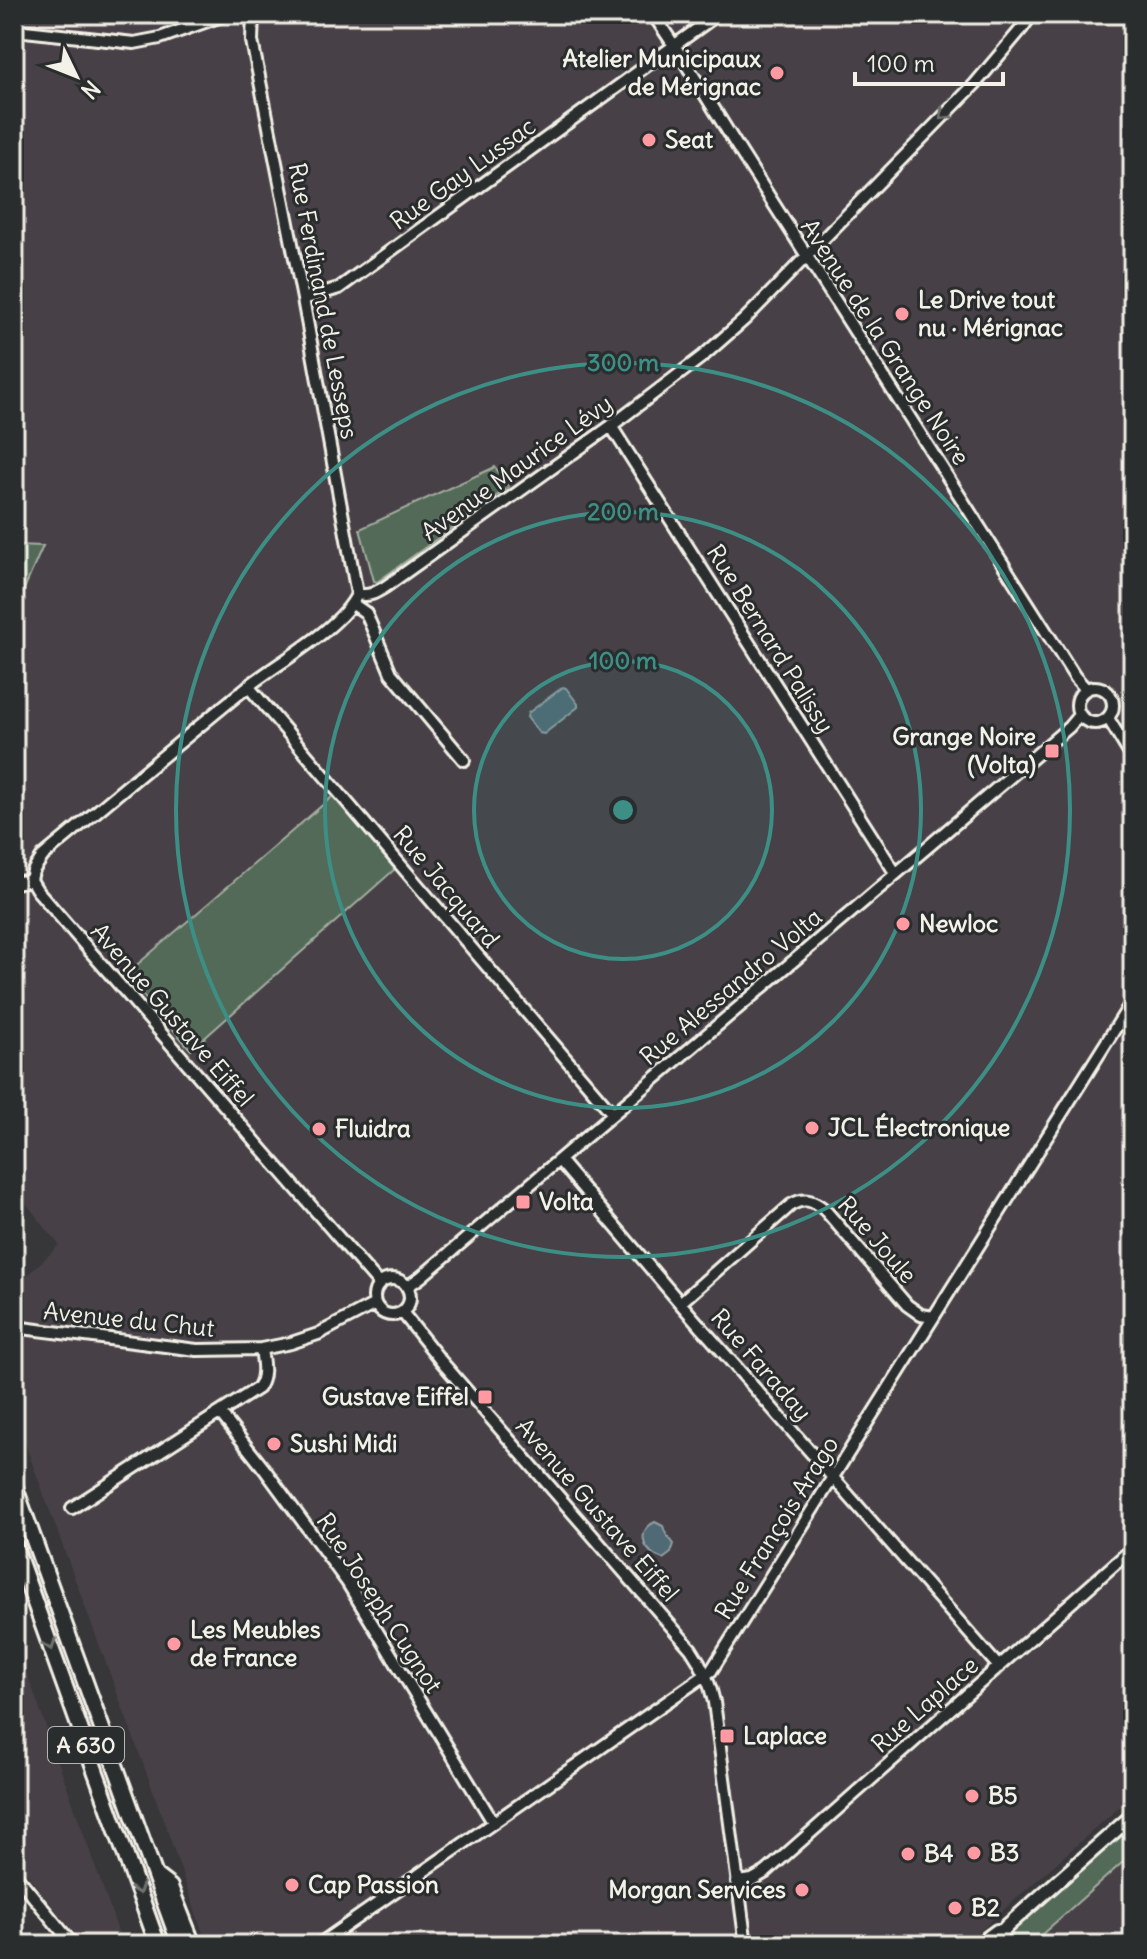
<svg xmlns="http://www.w3.org/2000/svg" width="1147" height="1959" viewBox="0 0 1147 1959" font-family="Delius,sans-serif">
	<rect width="100%" height="100%" fill="#373639"/>
	<filter id="ink" filterUnits="userSpaceOnUse"><feTurbulence type="fractalNoise" baseFrequency=".0125" numOctaves="2"/><feDisplacementMap in="SourceGraphic" scale="16" xChannelSelector="R" yChannelSelector="G"/><feConvolveMatrix kernelMatrix="1 2 1 2 8 2 1 2 1" color-interpolation-filters="sRGB"/></filter>
	<g filter="url(#ink)">
		<path fill="#474146" d="M14,14h1119v1781l-169,150h-757l-52,-149 -141,-382v-126l45,-43 -45,-57z
			M14,1636l109,309h-39l-70,-87z
			M1133,1853v92h-103z"/>
		<path fill="#536a58" stroke="#a4aea0" stroke-width="2" d="M495,467l14,20 -132,95 -3,-1 -14,-52z
			M14,545l29,1 -29,66z
			M333,796l62,73 -204,181 -66,-75z
			M1133,1826v27l-103,92h-14l-3,-4 -1,-10z"/>
		<path fill="#506975" stroke="#929fa3" stroke-width="2" d="M563,687l3,1 12,16v3l-34,27 -5,-1 -12,-16 1,-4z
			M655,1522l8,4 3,8 8,10 -3,9 -8,6c-18,-5 -29,-27 -8,-37z"/>
		<g fill="none" stroke-linecap="round" stroke-linejoin="round">
			<defs>
				<path id="minor" d="M253,14l-1,27 51,258 54,295
					M653,14l30,45 57,92 335,526 11,12
					M14,33l11,-2 109,12 26,-5 67,-24
					M303,299l36,-11 379,-274
					M611,426l285,448
					M357,594c12,3 18,-1 28,-7l226,-161 92,-70 42,-37 230,-235 48,-57 9,-13
					M353,604l13,9 25,60 73,87
					M248,686l365,428
					M1077 705a18 18 0 1 1 36 0a18 18 0 1 1-36 0Z
					M1108,718l25,41
					M31,880l6,10 342,394
					M31,880l2,-9 10,-15c68,-56 135,-113 203,-168 30,-24 97,-61 111,-94
					M14,883l17,-3
					M559,1160l121,143 319,364
					M374 1297a18 18 0 1 1 36 0a18 18 0 1 1-36 0Z
					M407,1287l14,-10 648,-550 10,-12
					M680,1303l111,-98c13,-8 22,-5 34,5l82,95 14,10 12,2
					M402,1312l39,49 250,288c11,16 19,34 23,53l32,243
					M14,1327l183,23 64,-1 30,-6 27,-9 57,-30
					M220,1413l45,57 82,112 146,240
					M72,1508l186,-120c8,-12 5,-25 3,-39
					M14,1873l59,72
					M737,1882l15,-2 14,-8 367,-324
					M318,1945l393,-274 422,-671"/>
				<path id="major" d="M978,1945l19,-14
					M990,1945l17,-19 126,-111"/>
				<path id="highway" d="M14,1485l166,460
					M14,1545l144,400
					M157,1877l13,10 23,58"/>
			</defs>
			<use href="#minor" stroke="#f4f1e8" stroke-width="16"/>
			<use href="#major" stroke="#f4f1e8" stroke-width="18"/>
			<use href="#highway" stroke="#f4f1e8" stroke-width="20"/>
			<use href="#minor" stroke="#2a2d2e" stroke-width="10"/>
			<use href="#major" stroke="#2a2d2e" stroke-width="12"/>
			<use href="#highway" stroke="#2a2d2e" stroke-width="14"/>
		</g>
		<defs><path id="oneway-chevron" d="M-2-3.5L2.5 0L-2 3.5" fill="none" stroke-width="1.6" stroke-linecap="round" stroke-linejoin="round" transform="scale(2)"/></defs>
		<g stroke="#71726f">
			<use href="#oneway-chevron" transform="translate(944 115) rotate(134)"/>
			<use href="#oneway-chevron" transform="translate(50 1645) rotate(70)"/>
			<use href="#oneway-chevron" transform="translate(138 1889) rotate(70)"/>
		</g>
	</g>
	<circle cx="623" cy="810" r="149" fill="#3d8f86" fill-opacity=".12"/>
	<g fill="none" stroke="#3d8f86" stroke-width="4">
		<circle cx="623" cy="810" r="149"/>
		<circle cx="623" cy="810" r="298"/>
		<circle cx="623" cy="810" r="447"/>
	</g>
	<g fill="#ff9aa2" stroke="#2a2d2e" stroke-width="3">
		<circle cx="777" cy="73" r="8"/>
		<circle cx="649" cy="140" r="8"/>
		<circle cx="902" cy="314" r="8"/>
		<rect x="1044" y="743" width="16" height="16" rx="4"/>
		<circle cx="903" cy="924" r="8"/>
		<circle cx="812" cy="1128" r="8"/>
		<circle cx="319" cy="1129" r="8"/>
		<rect x="515" y="1194" width="16" height="16" rx="4"/>
		<rect x="477" y="1389" width="16" height="16" rx="4"/>
		<circle cx="274" cy="1444" r="8"/>
		<circle cx="174" cy="1644" r="8"/>
		<rect x="719" y="1728" width="16" height="16" rx="4"/>
		<circle cx="972" cy="1796" r="8"/>
		<circle cx="974" cy="1853" r="8"/>
		<circle cx="908" cy="1854" r="8"/>
		<circle cx="292" cy="1885" r="8"/>
		<circle cx="802" cy="1890" r="8"/>
		<circle cx="955" cy="1908" r="8"/>
	</g>
	<g text-anchor="middle" stroke-width="6" stroke-linejoin="round" paint-order="stroke">
		<rect fill="#2a2d2e" stroke="#b7b6b0" stroke-width="2" x="48" y="1727" width="76" height="36" rx="6"/>
		<g font-size="22" font-weight="bold" fill="#f4f1e8">
			<text x="86" y="1753">A 630</text>
		</g>
		<g font-size="24" font-weight="bold" fill="#f4f1e8" stroke="#2a2d2e" text-anchor="start">
			<text x="761" y="67" text-anchor="end">Atelier Municipaux<tspan x="761" dy="28">de Mérignac</tspan></text>
			<text x="665" y="148">Seat</text>
			<text x="918" y="308">Le Drive tout<tspan x="918" dy="28">nu · Mérignac</tspan></text>
			<text x="1036" y="745" text-anchor="end">Grange Noire<tspan x="1036" dy="28">(Volta)</tspan></text>
			<text x="919" y="932">Newloc</text>
			<text x="828" y="1136">JCL Électronique</text>
			<text x="335" y="1137">Fluidra</text>
			<text x="539" y="1210">Volta</text>
			<text x="469" y="1405" text-anchor="end">Gustave Eiffel</text>
			<text x="290" y="1452">Sushi Midi</text>
			<text x="190" y="1638">Les Meubles<tspan x="190" dy="28">de France</tspan></text>
			<text x="743" y="1744">Laplace</text>
			<text x="988" y="1804">B5</text>
			<text x="990" y="1861">B3</text>
			<text x="924" y="1862">B4</text>
			<text x="308" y="1893">Cap Passion</text>
			<text x="786" y="1898" text-anchor="end">Morgan Services</text>
			<text x="971" y="1916">B2</text>
		</g>
		<g font-size="24" fill="#f4f1e8" stroke="#2a2d2e">
			<text transform="translate(463 174) rotate(-36)" y="8">Rue Gay Lussac</text>
			<text transform="translate(323 301) rotate(79)" y="8">Rue Ferdinand de Lesseps</text>
			<text transform="translate(885 342) rotate(57)" y="8">Avenue de la Grange Noire</text>
			<text transform="translate(517 468) rotate(-36)" y="8">Avenue Maurice Lévy</text>
			<text transform="translate(770 639) rotate(58)" y="8">Rue Bernard Palissy</text>
			<text transform="translate(446 887) rotate(50)" y="8">Rue Jacquard</text>
			<text transform="translate(731 987) rotate(-40)" y="8">Rue Alessandro Volta</text>
			<text transform="translate(172 1015) rotate(49)" y="8">Avenue Gustave Eiffel</text>
			<text transform="translate(877 1240) rotate(49)" y="8">Rue Joule</text>
			<text transform="translate(129 1320) rotate(6)" y="8">Avenue du Chut</text>
			<text transform="translate(761 1365) rotate(49)" y="8">Rue Faraday</text>
			<text transform="translate(597 1510) rotate(49)" y="8">Avenue Gustave Eiffel</text>
			<text transform="translate(777 1528) rotate(-58)" y="8">Rue François Arago</text>
			<text transform="translate(379 1603) rotate(57)" y="8">Rue Joseph Cugnot</text>
			<text transform="translate(925 1705) rotate(-41)" y="8">Rue Laplace</text>
		</g>
	</g>
	<circle cx="623" cy="810" r="12" fill="#3d8f86" stroke="#2a2d2e" stroke-width="4"/>
	<g font-size="24" text-anchor="middle" font-weight="bold" fill="#3d8f86" stroke="#2a2d2e" stroke-width="6" stroke-linejoin="round" paint-order="stroke">
		<text x="623" y="371">300 m</text>
		<text x="623" y="520">200 m</text>
		<text x="623" y="669">100 m</text>
	</g>
	<rect width="1147" height="1959" fill="none" stroke="#2a2d2e" stroke-width="48"/>
	<rect x="24" y="24" width="1099" height="1911" fill="none" stroke="#f4f1e8" stroke-width="3" filter="url(#ink)"/>
	<g transform="translate(76 76) rotate(133)" stroke="#2a2d2e" stroke-width="6" paint-order="stroke">
	<path d="M0-6L14 30L0 20L-14 30Z" fill="#f4f1e8"/>
	<text y="-12" font-size="22" font-weight="bold" text-anchor="middle" fill="#f4f1e8">N</text>
	</g>
	<path d="M855 72v12h148v-12" fill="none" stroke="#f4f1e8" stroke-width="4"/>
	<text x="867" y="72" font-size="24" fill="#f4f1e8" stroke="#2a2d2e" stroke-width="6" paint-order="stroke">100 m</text>
</svg>
